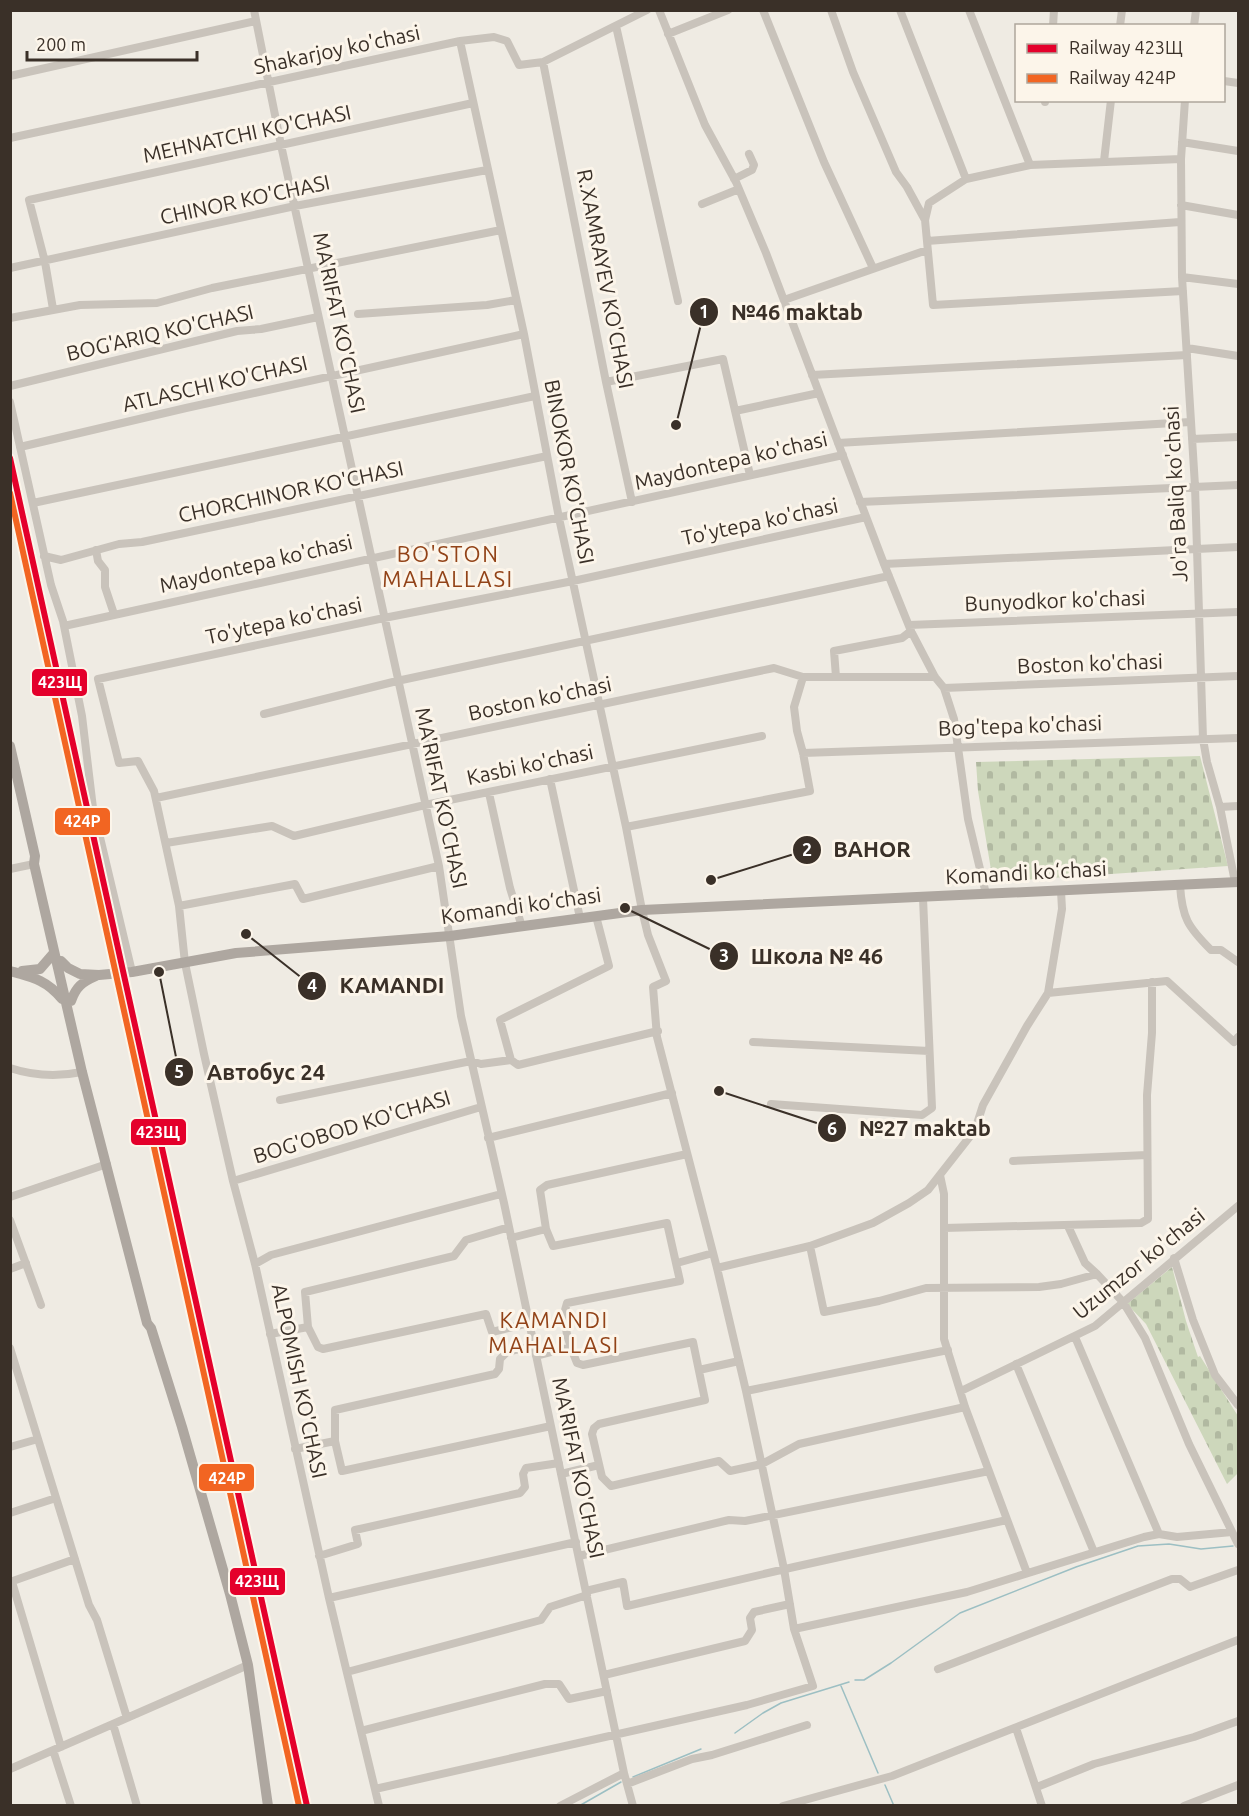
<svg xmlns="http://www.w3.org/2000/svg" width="1249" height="1816" viewBox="0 0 1249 1816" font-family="Ubuntu,sans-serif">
	<defs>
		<pattern id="cemetery-stones" width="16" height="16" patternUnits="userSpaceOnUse" patternTransform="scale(1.5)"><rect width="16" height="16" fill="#cdd7bb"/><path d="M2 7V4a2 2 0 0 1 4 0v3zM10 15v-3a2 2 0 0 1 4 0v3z" fill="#b1b9a1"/></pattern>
	</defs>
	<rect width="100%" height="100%" fill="#efebe3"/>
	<path fill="url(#cemetery-stones)" d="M1200,756l28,110 -235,16 -15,-91 -2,-29z
		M1172,1267l14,54 12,36 2,-1 38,60v57l-11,11 -81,-160 -19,-20z"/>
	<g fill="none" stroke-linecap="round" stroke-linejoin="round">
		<path stroke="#9cbfc3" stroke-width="1.5" d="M855,1680h9l27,-17 69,-50 116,-46 62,-21 31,-2 32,5 32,-3
			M841,1686l37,87
			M735,1733l28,-20 18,-10 68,-21
			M633,1777l68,-28
			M885,1785l9,21
			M579,1806l42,-24"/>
		<path stroke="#c9c3bb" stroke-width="8" d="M254,10l27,135 158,721 22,150 43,187 120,570 9,33
			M659,10l46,115 31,57 30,71 118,311 27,67 24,46 9,11 10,31 14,100 18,75
			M763,10l61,152 49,106
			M831,10l22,62 43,100 11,15 18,33
			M900,10l66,169
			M969,10l61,155
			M616,26l62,275
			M1053,26l1,-16
			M1120,26l2,-16
			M1194,26l2,-16
			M668,34l60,-24
			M543,62l63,320 26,120
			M10,76l246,-55
			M1224,81l14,2
			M1185,100l-4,59 1,118 13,209 8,253 4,23 13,45 15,75
			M1045,102v-2
			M10,138l450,-97 34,-4 13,4 12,24 24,-3 104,-52
			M1182,142l56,9
			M1181,159l-151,6 -64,14 -37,24 -4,17 8,85 250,-14
			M1104,161l7,-61
			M734,179l18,-9 2,-5 -5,-11
			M702,204l37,-15
			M1181,205l57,10
			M927,241l253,-19
			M10,268l285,-62 192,-36
			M1182,277l56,7
			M784,300l143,-50
			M53,309l-8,-47 -16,-62 444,-97
			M358,314l129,-9 29,-5
			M10,318l70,-13 77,-2 55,-15 289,-58
			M1187,348l51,8
			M812,375l375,-20
			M606,382l117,-23 27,116
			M10,386l227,-55 24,-2 57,-12
			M10,402l41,183 12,36 19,95 11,92 39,164
			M735,411l84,-18
			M1192,439l46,-2
			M838,443l352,-21
			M20,447l166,-39 338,-74
			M860,502l378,-17
			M33,503l502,-107
			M96,550l2,11 7,9v17l9,27
			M44,556l17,4 58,-16 23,-2 405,-86
			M884,564l354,-17
			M909,625l329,-13
			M64,626l779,-171
			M836,677l-2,-26 68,-13 9,-7
			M944,688l294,-12
			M264,714l133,-33 492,-105
			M803,753l435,-15
			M550,779l30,139
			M489,793l21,95 12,39
			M156,798l618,-130 29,9h132
			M1220,807l18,-1
			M626,827l184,-36 -7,-38 -6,-22 -3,-24 9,-30
			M166,843l106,-17 22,10 131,-31 337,-69
			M10,869l24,-5
			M1180,885c2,33 8,42 31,65h10l17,12
			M179,906l116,-22 8,15 136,-33
			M1048,993l119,-12 67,61 4,-5
			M753,1042l176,9
			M511,1060l-11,-40 109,-54 -13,-50
			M10,1068c24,8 47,9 72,4
			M280,1100l191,-39 10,3 30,-4 7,5 140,-34
			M771,1104l151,11 10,-7 -9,-210
			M488,1138l184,-45
			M687,1154l-140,31 -7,5 6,39 7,17 114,-23 13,58 -113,22c-7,17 3,43 10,60l6,2 110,-23 12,58 -106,24 -5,4 -2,6 10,43 9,9 108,-25 11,10 32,-7 37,-20 166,-37
			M1013,1161l134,-6
			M940,1175l4,19v145l21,68 62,166
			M233,1181l248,-74
			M10,1197l97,-33
			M10,1220l31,85
			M1068,1226l17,37 12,11 26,28 22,36 44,106 49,100
			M509,1227l-43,13 -12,16 -149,36 3,35 10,20 5,2 163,-35 6,18 37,-9
			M944,1228l197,-5 7,-4 -1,-124 5,-62v-51
			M511,1238l35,-9
			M810,1246l14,66 55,-11 47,-13 113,-1 22,-3 36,-10
			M1174,1258l19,62 22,55 23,30
			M677,1263l36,-10
			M255,1264l16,-9 230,-61
			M717,1268l93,-22 63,-23 36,-20 19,-13 47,-60 8,-25 44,-79 21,-33 14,-84 -1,-18
			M10,1269l16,-6
			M270,1334l38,-7
			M1075,1337l84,197
			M10,1348l79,257 8,15 30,98
			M536,1356l35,-9
			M1016,1364l78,188
			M699,1370l40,-9
			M746,1391l202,-41
			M961,1391l134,-65 143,-120
			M335,1441l7,30 209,-45
			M10,1447l28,-8
			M295,1449l40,-8v-31l160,-36 4,-5 1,-10 7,-7 26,-6
			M561,1474l38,-9
			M10,1513l46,-15
			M319,1556l39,-12 -3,-14 165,-37 5,-6 -2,-13 3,-6 33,-5
			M579,1556l150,-36 16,1 244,-50
			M10,1582l65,-23
			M12,1582l49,165
			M586,1591l37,-9 4,24 167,-39 213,-47
			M329,1598l247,-56
			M794,1629l173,-37 177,-55 15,-3 18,3 55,-5
			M938,1669l234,-90h8l10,8 48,-17
			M347,1672l194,-52 9,-13 37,-12
			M604,1675l141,-34 7,-11 -2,-12 4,-6 36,-8
			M113,1724l24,82
			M1016,1728l26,78
			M361,1731l184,-47h14l10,15 38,-8
			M53,1750l18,56
			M10,1769l238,-104
			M627,1784l65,-25 20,-4 95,-30
			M1037,1787l57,-23 100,-27 44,-16
			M375,1789l372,-84 66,-19 -19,-57 -10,-60 -38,-178 -29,-123 -60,-231 -4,-50 13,-6 -18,-46 -6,-25 -16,-83 -67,-309 -35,-184 -64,-293
			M379,1806l-50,-208 -74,-334 -22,-83 -29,-127 -19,-91 -6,-57 -25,-115 -16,-30 -19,2 -21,-84 286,-61 189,-37 293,-64
			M560,1806l64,-33
			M783,1806l109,-30 346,-136
			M1184,1806l54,-21"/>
		<path stroke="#aea7a0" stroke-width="10" d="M10,746l25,110 -1,8 48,208 65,251 4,5 31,99 48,167 18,71 20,141
			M61,961l7,7 12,6 19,1 33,-3 104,-19 214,-17 192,-26 596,-28
			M10,971c22,6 37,9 52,28
			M22,971l18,-2 13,-15
			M71,1001c5,-14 11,-19 25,-25"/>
		<defs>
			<path id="rail-1" d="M10,458l297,1348"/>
			<path id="rail-2" d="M10,493l289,1313"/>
		</defs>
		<use href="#rail-1" stroke="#fcf5ea" stroke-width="10"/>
		<use href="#rail-2" stroke="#fcf5ea" stroke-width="10"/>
		<use href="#rail-1" stroke="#e4002b" stroke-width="6"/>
		<use href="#rail-2" stroke="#f26522" stroke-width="6"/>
	</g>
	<g text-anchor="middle" stroke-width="6" stroke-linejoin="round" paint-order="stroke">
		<g font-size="21" fill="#3a3028" stroke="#fcf5ea">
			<text transform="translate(337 50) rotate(-12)" y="7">Shakarjoy ko'chasi</text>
			<text transform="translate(247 134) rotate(-12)" y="7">MEHNATCHI KO'CHASI</text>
			<text transform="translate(245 200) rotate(-12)" y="7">CHINOR KO'CHASI</text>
			<text transform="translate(605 279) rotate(79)" y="7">R.XAMRAYEV KO'CHASI</text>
			<text transform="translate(339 323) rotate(78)" y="7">MA'RIFAT KO'CHASI</text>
			<text transform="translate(160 333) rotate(-13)" y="7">BOG'ARIQ KO'CHASI</text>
			<text transform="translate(215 384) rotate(-13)" y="7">ATLASCHI KO'CHASI</text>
			<text transform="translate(731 461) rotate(-13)" y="7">Maydontepa ko'chasi</text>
			<text transform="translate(569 472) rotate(79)" y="7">BINOKOR KO'CHASI</text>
			<text transform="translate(291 492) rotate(-12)" y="7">CHORCHINOR KO'CHASI</text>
			<text transform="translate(1176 494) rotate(-93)" y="7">Jo'ra Baliq ko'chasi</text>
			<text transform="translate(760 522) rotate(-12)" y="7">To'ytepa ko'chasi</text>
			<text transform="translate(256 564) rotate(-13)" y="7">Maydontepa ko'chasi</text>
			<text transform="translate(1055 601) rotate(-2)" y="7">Bunyodkor ko'chasi</text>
			<text transform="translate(284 621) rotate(-12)" y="7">To'ytepa ko'chasi</text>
			<text transform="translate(1090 664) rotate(-2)" y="7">Boston ko'chasi</text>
			<text transform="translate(540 699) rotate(-12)" y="7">Boston ko'chasi</text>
			<text transform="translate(1020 726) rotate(-2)" y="7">Bog'tepa ko'chasi</text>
			<text transform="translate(530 765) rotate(-12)" y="7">Kasbi ko'chasi</text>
			<text transform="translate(441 798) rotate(78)" y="7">MA'RIFAT KO'CHASI</text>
			<text transform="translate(1026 873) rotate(-3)" y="7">Komandi ko‘chasi</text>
			<text transform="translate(521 906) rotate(-8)" y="7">Komandi ko‘chasi</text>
			<text transform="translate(352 1127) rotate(-17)" y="7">BOG'OBOD KO'CHASI</text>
			<text transform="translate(1139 1264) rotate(-39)" y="7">Uzumzor ko'chasi</text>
			<text transform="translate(299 1381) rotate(78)" y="7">ALPOMISH KO'CHASI</text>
			<text transform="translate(578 1468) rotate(78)" y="7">MA'RIFAT KO'CHASI</text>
		</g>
		<g font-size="22" letter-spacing="1.5" fill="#924318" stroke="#fcf5ea">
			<text x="448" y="562">BO'STON<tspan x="448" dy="25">MAHALLASI</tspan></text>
			<text x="554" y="1328">KAMANDI<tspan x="554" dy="25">MAHALLASI</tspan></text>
		</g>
	</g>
	<path fill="none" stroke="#3a3028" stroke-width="2" d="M676 425L704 312M711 880L807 850M625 908L724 956M246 934L312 986M159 972L179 1072M719 1091L832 1128"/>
	<g fill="#3a3028" stroke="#fcf5ea" stroke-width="2">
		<circle cx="676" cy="425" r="6"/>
		<circle cx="711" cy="880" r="6"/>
		<circle cx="625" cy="908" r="6"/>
		<circle cx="246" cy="934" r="6"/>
		<circle cx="159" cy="972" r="6"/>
		<circle cx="719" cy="1091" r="6"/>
		<circle cx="704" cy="312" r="15"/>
		<circle cx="807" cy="850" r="15"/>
		<circle cx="724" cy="956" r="15"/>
		<circle cx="312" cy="986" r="15"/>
		<circle cx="179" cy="1072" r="15"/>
		<circle cx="832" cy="1128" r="15"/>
	</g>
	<g font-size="18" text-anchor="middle" font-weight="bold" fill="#fff">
		<text x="704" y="318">1</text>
		<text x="807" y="856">2</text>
		<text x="724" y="962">3</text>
		<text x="312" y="992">4</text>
		<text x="179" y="1078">5</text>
		<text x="832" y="1135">6</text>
	</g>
	<g font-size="22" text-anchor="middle" font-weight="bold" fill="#3a3028" stroke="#fcf5ea" stroke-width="6" stroke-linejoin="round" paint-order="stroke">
		<text x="797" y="320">№46 maktab</text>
		<text x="872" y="857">BAHOR</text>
		<text x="817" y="964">Школа № 46</text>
		<text x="392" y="993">KAMANDI</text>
		<text x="266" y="1080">Автобус 24</text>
		<text x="925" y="1136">№27 maktab</text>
	</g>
	<g stroke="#fcf5ea" stroke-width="2">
		<rect x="31" y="668" width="57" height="29" rx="6" fill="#e4002b"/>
		<rect x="54" y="807" width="57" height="29" rx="6" fill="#f26522"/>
		<rect x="130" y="1118" width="57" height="28" rx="6" fill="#e4002b"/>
		<rect x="198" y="1463" width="57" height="29" rx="6" fill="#f26522"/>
		<rect x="229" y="1567" width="57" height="29" rx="6" fill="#e4002b"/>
	</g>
	<g font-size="16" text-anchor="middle" font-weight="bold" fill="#fff">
		<text x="60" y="688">423Щ</text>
		<text x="82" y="827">424Р</text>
		<text x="158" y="1138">423Щ</text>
		<text x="227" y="1484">424Р</text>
		<text x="257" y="1587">423Щ</text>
	</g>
	<rect width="1249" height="1816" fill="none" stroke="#3a3028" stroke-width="24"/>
	<rect x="1015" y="24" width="210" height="78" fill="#fcf5ea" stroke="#aea69c" stroke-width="1.5"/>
	<rect x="1027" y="44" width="30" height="9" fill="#e4002b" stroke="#aea69c" stroke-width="1.5"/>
	<text x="1069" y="54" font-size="18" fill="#3a3028">Railway 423Щ</text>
	<rect x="1027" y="74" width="30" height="9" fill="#f26522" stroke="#aea69c" stroke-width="1.5"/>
	<text x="1069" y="84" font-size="18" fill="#3a3028">Railway 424Р</text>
	<path d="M27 51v9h170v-9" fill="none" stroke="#3a3028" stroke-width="3"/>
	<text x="36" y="51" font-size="18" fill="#3a3028" stroke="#fcf5ea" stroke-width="4.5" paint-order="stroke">200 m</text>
</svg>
